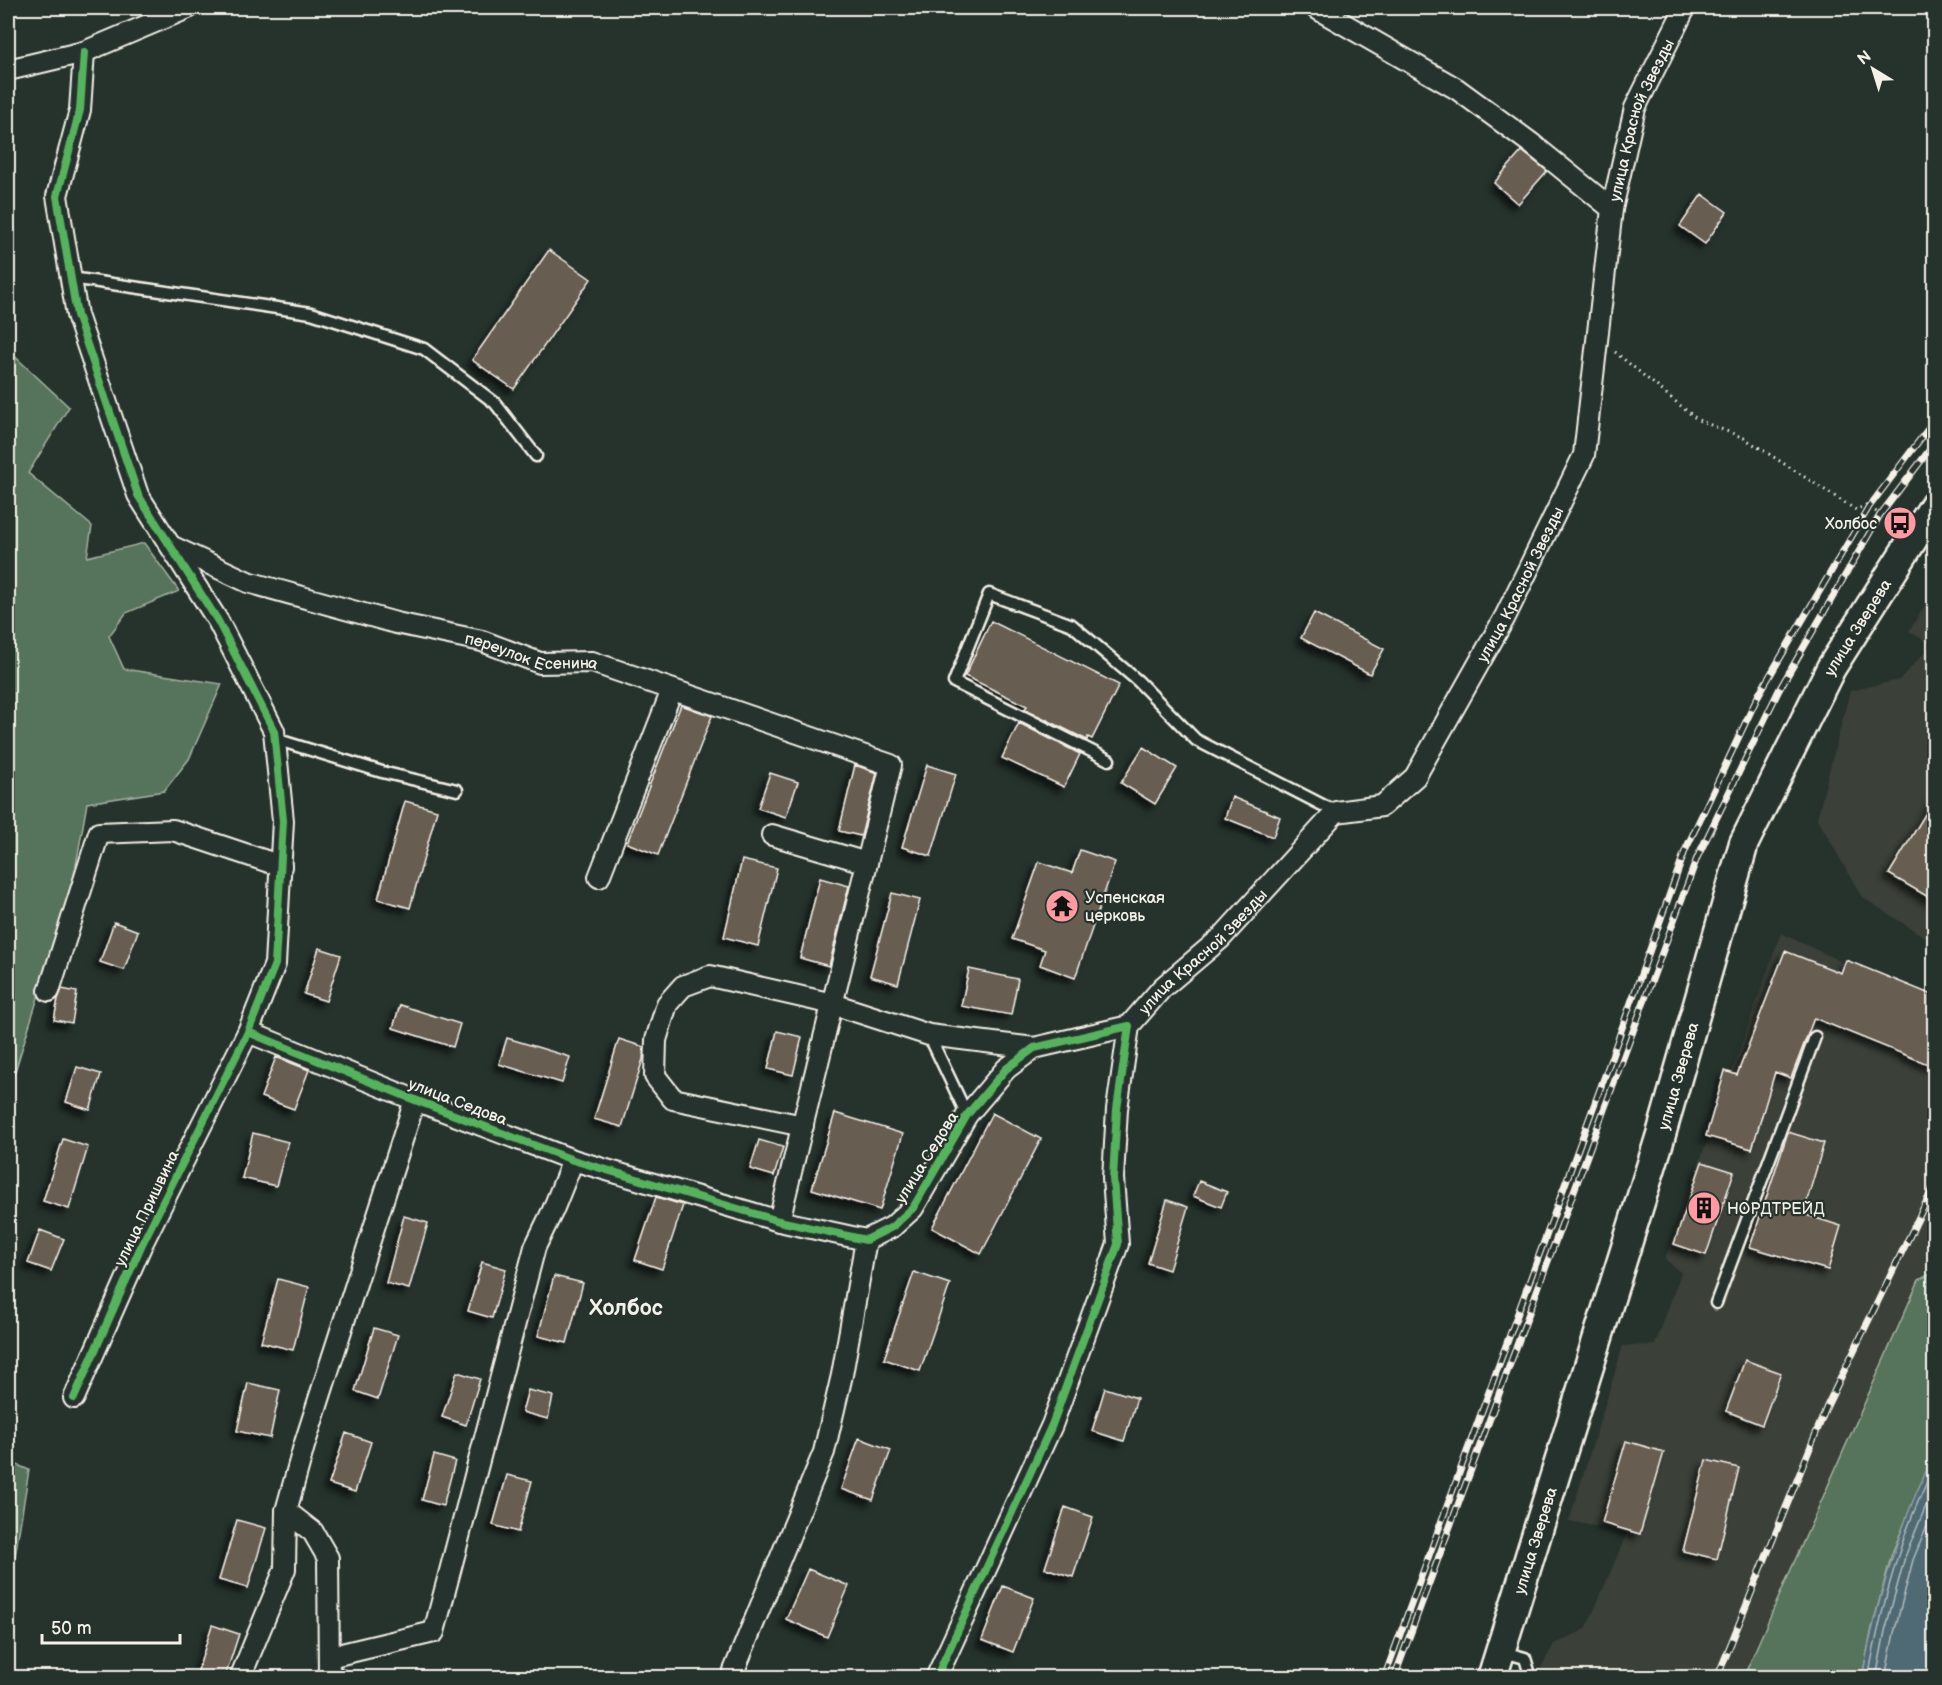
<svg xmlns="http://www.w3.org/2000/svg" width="1942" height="1685" viewBox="0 0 1942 1685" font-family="'Balsamiq Sans',sans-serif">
	<defs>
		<filter id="shadow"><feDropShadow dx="-5.5" dy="5.5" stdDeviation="3" flood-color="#0009"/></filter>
	</defs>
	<rect width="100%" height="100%" fill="#26332d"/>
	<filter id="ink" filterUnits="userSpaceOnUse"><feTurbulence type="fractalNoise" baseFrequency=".0167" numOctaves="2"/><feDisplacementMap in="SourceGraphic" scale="12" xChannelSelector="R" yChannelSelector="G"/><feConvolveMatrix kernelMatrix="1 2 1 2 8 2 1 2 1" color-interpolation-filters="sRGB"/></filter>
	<g filter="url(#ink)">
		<path fill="#3a4038" d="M1934,591v352l-72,-46 -45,-79 33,-127 49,-11 33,-35 -23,-14z
			M1781,933l153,73v266l-15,8 -176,397 -208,1 19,-34 32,-15 41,-96 -58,-12 54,-175 32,-1 26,-72 -16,-14z"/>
		<path fill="#56735b" stroke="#a5b2a2" stroke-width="1.5" d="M8,350l61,57 -41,66 64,53 -5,31 57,-14 35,48 -53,22 -17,23 15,33 98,15 -33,75 -25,32 -77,12 -15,85 -64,206z
			M1934,1272v183l-42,98 -20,75 -10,49 -119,1 176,-398z
			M8,1461l21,9 -21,130z"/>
		<path fill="#506a75" stroke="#92a0a3" stroke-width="1.5" d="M1934,1455v222h-72c15,-77 36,-151 72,-222z"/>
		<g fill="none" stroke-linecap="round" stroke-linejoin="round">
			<path stroke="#b2bbba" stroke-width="1.5" d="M1868,1678c14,-72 32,-145 66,-210
				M1876,1678l9,-47 20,-74 29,-71
				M1885,1678l9,-45 19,-73 21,-51"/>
		</g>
		<path fill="#675d51" stroke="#f4f1e8" stroke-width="1.5" filter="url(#shadow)" d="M1522,151l25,20 -29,33 -24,-21z
			M1702,194l25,18 -22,32 -25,-18z
			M549,250l42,29 -77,110 -42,-29z
			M1314,613l70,36 -14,25 -69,-36z
			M991,621l128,64 -27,54 -4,-2 -1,3 -62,-31 2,-3 -62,-30z
			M681,705l31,11 -54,139 -31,-12z
			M1019,723l61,31 -16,33 -62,-29z
			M1143,747l34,21 -22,36 -34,-21z
			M855,765l22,8 -16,63 -22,-5z
			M927,765l29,9 -25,82 -29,-9z
			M770,773l28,9 -12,35 -28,-9z
			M1232,797l48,20 -7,20 -48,-19z
			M1935,798v103l-46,-27z
			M405,801l32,9 -27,98 -32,-9z
			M1080,850l35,12 -40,116 -35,-13 5,-15 -33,-11 27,-77 33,11z
			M742,860l35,8 -19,78 -34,-9z
			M820,878l29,8 -20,80 -29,-8z
			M892,893l28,7 -22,84 -28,-8z
			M114,922l24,9 -14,39 -24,-8z
			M319,948l22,7 -15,46 -22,-7z
			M1785,951l56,22 5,-13 89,36v71l-121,-49 -23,60 -16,-6 -23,77 -46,-13 19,-65 12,4z
			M969,969l49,10 -7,36 -50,-9z
			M62,989l15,3 -5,31 -18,-3 4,-21z
			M400,1005l60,19 -7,23 -60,-19z
			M777,1031l25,6 -9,38 -25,-6z
			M507,1038l63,19 -8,26 -63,-19z
			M619,1039l25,8 -1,12 -21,68 -28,-8z
			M276,1057l33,13 -15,39 -33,-12z
			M77,1067l24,7 -11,36 -24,-8z
			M835,1113l68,21 -23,76 -68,-21z
			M992,1113l49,26 -60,115 -49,-26z
			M1788,1132l36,11 -21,71 38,12 -13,44 -78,-23z
			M253,1133l35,9 -12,44 -34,-8z
			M63,1139l25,8 -19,62 -26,-8z
			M759,1140l24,7 -9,29 -24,-7z
			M1702,1162l32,10 -28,83 -32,-11z
			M1199,1181l28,11 -6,15 -28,-11z
			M656,1197l27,8 -21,64 -27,-9z
			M1167,1200l21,7 -19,63 -21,-7z
			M404,1216l24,7 -19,66 -23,-6z
			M40,1230l24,9 -13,32 -23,-8z
			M482,1262l24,7 -14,49 -24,-7z
			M914,1272l36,12 -30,87 -36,-12z
			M554,1276l29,7 -16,60 -29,-7z
			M278,1279l31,8 -16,63 -32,-8z
			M374,1328l24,7 -20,64 -23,-8z
			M1745,1360l36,13 -19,52 -36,-14z
			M457,1372l23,7 -14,46 -24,-8z
			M248,1383l32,7 -10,48 -33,-7z
			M1105,1388l32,10 -13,43 -32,-10z
			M528,1390l25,6 -5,23 -26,-7z
			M346,1433l25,9 -16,50 -26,-8z
			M859,1438l32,12 -18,50 -32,-11z
			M1626,1441l38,11 -24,82 -38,-11z
			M434,1455l21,6 -12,45 -21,-6z
			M1706,1460l33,8 -22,91 -34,-8z
			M507,1475l25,6 -14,51 -25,-7z
			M1065,1507l28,10 -20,60 -28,-9z
			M237,1520l29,8 -18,60 -29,-8z
			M808,1569l41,17 -22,51 -41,-18z
			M1003,1586l31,12 -21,54 -31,-12z
			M212,1625l27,9 -14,43h-29z"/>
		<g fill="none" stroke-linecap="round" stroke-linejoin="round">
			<defs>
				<path id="service" d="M71,278l240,35 113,36 71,54 41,53
					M275,739l107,33 75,18
					M1109,760l-155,-78 35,-88 83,31 66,56 58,59 140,72
					M929,1035l38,80
					M1716,1303l99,-266
					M1500,1651l25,7 6,20"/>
				<g id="minor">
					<path d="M1316,8l141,81 75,55 80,65"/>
					<path d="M8,70l76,-18 104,-44"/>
					<path id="s1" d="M171,546l77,36 148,41 86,18 58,22 52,-1 299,103 -112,456"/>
					<path d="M772,835l95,28"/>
					<path d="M599,877l73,-187"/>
					<path d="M49,991l50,-158 74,-3 108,36"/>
					<path id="s2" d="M1129,1026l33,-38 59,-50 115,-126 46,-6 33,-29 90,-160 79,-162 28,-246 23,-101 50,-100"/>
					<path d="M248,1032l167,68 158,60 206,61 87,19 26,-13 21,-19 54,-93 39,-46 28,-21 95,-22 -12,83 -4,69 5,66 -66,181 -116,253"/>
					<path d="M803,1126l-130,-27 -18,-23 1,-36 11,-36 16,-18 27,-10 123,28 96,31 105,13"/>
					<path d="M74,1398l68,-154 106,-212 27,-68 8,-143 -9,-90 -56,-110 -80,-126 -61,-180 -20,-119 23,-86 4,-58"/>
					<path d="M286,1511l27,21 15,26 1,116 8,4"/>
					<path d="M329,1657l105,-25 101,-385 18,-37 20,-50"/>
					<path d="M240,1678l45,-109 1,-58 18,-65 111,-346"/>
					<path d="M731,1678l93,-226 18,-77 24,-135"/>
				</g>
				<g id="secondary">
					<path id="s3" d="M1492,1678l168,-540 84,-295 87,-175 103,-162"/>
				</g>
			</defs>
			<use href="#service" stroke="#f4f1e8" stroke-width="15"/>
			<use href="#minor" stroke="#f4f1e8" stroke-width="24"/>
			<use href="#secondary" stroke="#f4f1e8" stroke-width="33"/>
			<path stroke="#f4f1e8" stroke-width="3" stroke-dasharray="1.5 4.5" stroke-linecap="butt" d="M1615,352l83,68 46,18 112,72 10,-5 27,18 3,-4"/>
			<use href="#service" stroke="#26332d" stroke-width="10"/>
			<use href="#minor" stroke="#26332d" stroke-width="20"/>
			<use href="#secondary" stroke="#26332d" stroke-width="28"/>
			<defs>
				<path id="rail" d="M1384,1678l223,-608 78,-219 74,-157 110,-187 65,-86
					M1394,1678l303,-820 82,-168 101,-175 54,-71
					M1717,1678l110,-272 107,-220"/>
			</defs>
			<use href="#rail" stroke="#f4f1e8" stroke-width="7"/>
			<use href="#rail" stroke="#26332d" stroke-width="4.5" stroke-dasharray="14" stroke-linecap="butt"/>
			<defs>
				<path id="cycleway" d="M248,1032l167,68 158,60 206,61 87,19 26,-13 21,-19 54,-93 39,-46 28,-21 95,-22 -12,83 -4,69 5,66 -66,181 -116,253
					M74,1398l68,-154 106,-212 27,-68 8,-143 -9,-90 -56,-110 -80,-126 -61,-180 -20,-119 23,-86 4,-58"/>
			</defs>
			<use href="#cycleway" stroke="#26332d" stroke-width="11"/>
			<use href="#cycleway" stroke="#56b35d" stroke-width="8"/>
		</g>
	</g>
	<defs>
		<symbol id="bus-disc" viewBox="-11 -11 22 22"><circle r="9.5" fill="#ff9aa2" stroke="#26332d"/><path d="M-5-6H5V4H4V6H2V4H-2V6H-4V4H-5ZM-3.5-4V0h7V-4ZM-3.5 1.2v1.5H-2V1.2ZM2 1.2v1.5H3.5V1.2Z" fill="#111"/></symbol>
		<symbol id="temple-disc" viewBox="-11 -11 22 22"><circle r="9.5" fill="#ff9aa2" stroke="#26332d"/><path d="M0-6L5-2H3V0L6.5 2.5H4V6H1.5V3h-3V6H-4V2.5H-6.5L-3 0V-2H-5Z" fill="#111"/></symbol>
		<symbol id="building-disc" viewBox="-11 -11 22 22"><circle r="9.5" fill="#ff9aa2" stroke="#26332d"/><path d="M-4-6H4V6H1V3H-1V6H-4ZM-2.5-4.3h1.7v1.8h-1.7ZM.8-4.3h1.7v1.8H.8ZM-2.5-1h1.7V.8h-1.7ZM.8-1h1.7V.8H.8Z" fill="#111"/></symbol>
	</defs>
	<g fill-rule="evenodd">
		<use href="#bus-disc" x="1881" y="504" width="38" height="38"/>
		<use href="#temple-disc" x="1043" y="887" width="38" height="38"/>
		<use href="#building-disc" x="1685" y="1189" width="38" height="38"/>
	</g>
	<g text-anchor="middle" stroke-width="4.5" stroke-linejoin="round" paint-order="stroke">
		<g font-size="16" fill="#f4f1e8" stroke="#26332d">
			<text dy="6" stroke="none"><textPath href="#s2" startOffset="1094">улица Красной Звезды</textPath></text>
			<text dy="6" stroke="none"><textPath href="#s2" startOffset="608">улица Красной Звезды</textPath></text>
			<text dy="6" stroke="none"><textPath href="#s3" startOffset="1116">улица Зверева</textPath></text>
			<text dy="6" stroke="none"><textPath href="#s1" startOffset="378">переулок Есенина</textPath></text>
			<text dy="6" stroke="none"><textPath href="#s2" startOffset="105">улица Красной Звезды</textPath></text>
			<text dy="6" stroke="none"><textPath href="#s3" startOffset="630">улица Зверева</textPath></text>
			<text transform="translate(458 1101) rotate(21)" y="6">улица Седова</text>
			<text transform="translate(926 1157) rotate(-58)" y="6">улица Седова</text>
			<text transform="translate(146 1208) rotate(-64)" y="6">улица Пришвина</text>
			<text dy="6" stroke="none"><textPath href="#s3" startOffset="144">улица Зверева</textPath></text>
		</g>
		<g font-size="16" fill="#f4f1e8" stroke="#26332d" text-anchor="start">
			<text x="1877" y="529" text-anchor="end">Холбос</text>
			<text x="1085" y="903">Успенская<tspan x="1085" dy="18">церковь</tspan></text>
			<text x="1727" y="1214">НОРДТРЕЙД</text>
		</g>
		<g font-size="22" font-weight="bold" fill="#f4f1e8" stroke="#26332d">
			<text x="626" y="1315">Холбос</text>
		</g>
	</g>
	<rect width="1942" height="1685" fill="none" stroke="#26332d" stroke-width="30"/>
	<rect x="15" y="15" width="1912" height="1655" fill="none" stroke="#f4f1e8" stroke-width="2" filter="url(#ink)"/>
	<g transform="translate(1873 69) rotate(322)" stroke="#26332d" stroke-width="4.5" paint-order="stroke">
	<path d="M0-4.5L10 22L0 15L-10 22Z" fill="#f4f1e8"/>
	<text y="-9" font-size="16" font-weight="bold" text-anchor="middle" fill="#f4f1e8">N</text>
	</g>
	<path d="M42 1634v9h138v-9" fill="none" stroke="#f4f1e8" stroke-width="3"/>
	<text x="51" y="1634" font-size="18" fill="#f4f1e8" stroke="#26332d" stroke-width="4.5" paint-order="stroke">50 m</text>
</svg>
